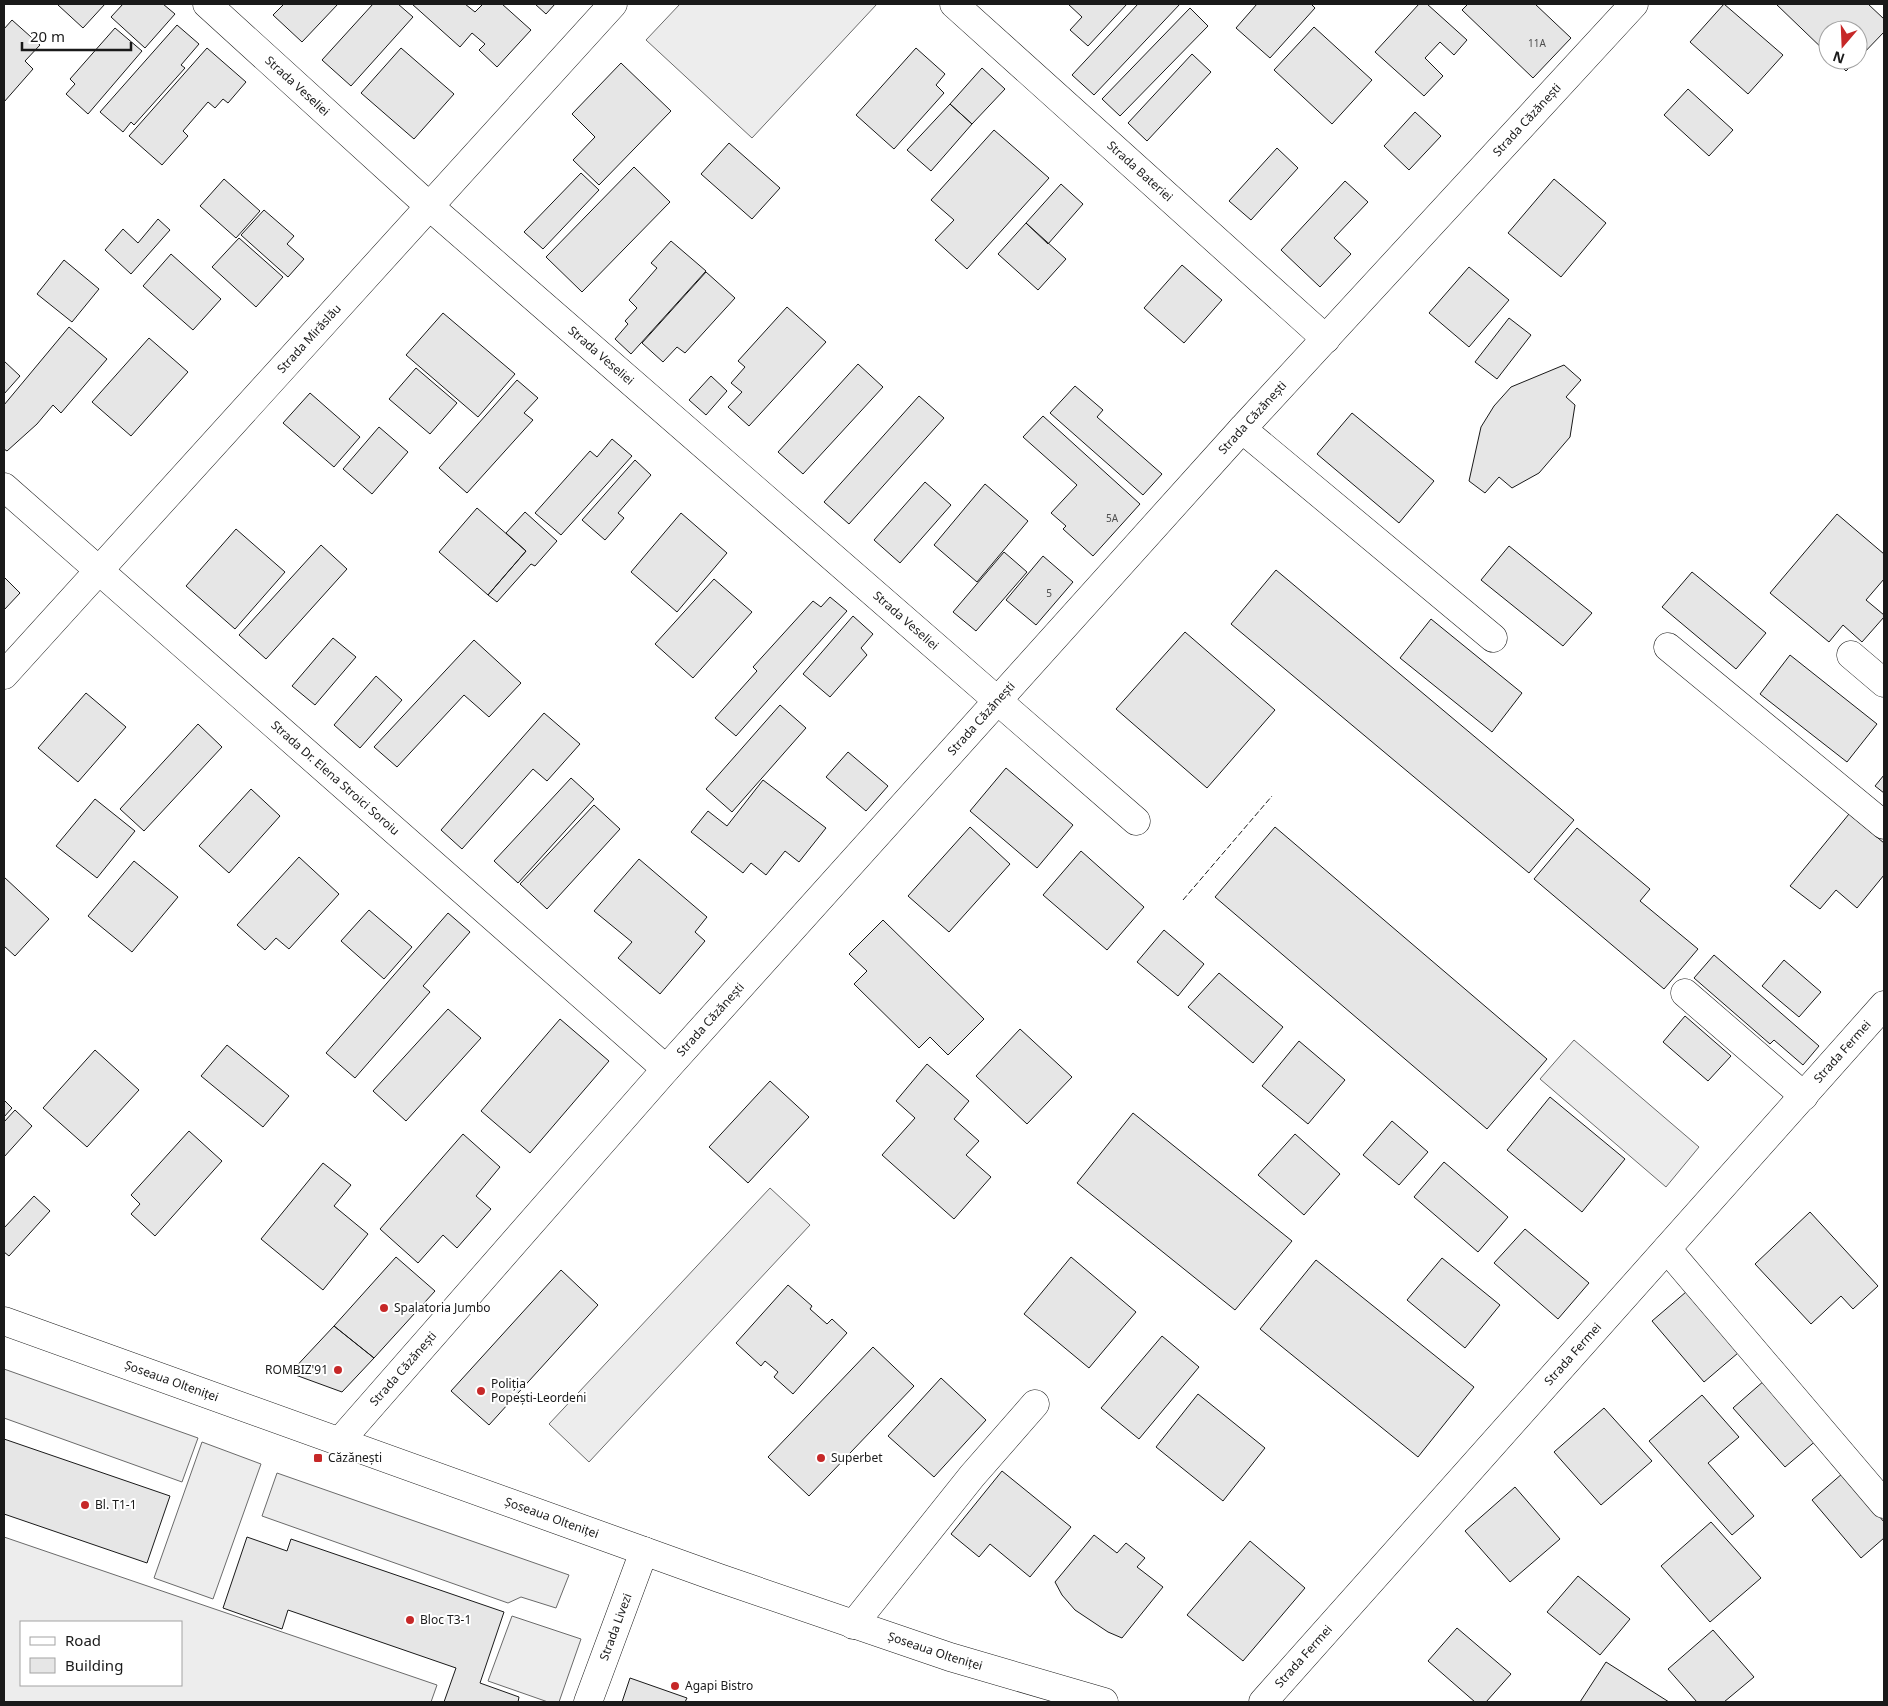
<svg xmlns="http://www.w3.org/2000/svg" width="1888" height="1706" viewBox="0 0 1888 1706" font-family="'Noto Sans',sans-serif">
	<rect width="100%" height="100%" fill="#fff"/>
	<path fill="#ededed" stroke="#6a6a6a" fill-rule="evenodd" d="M680,4h197l-125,134 -106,-98z
		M1574,1040l125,107 -33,40 -126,-108z
		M770,1188l40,37 -221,237 -40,-38z
		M4,1369l194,69 -16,44 -178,-64z
		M202,1442l59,22 -48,135 -59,-21z
		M277,1473l292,102 -13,33 -35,-11 -13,6 -246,-87z
		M4,1537l433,148 -6,17h-427zM181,1622v63h-160v-63z
		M512,1616l69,23 -22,63h-11l-60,-21z"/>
	<path fill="#e6e6e6" stroke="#1a1a1a" d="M59,4h46l-22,24 -25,-23z
		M123,4h40l12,10 -30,34 -34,-31z
		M284,4h54l-36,38 -29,-27z
		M373,4h25l15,13 -62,69 -29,-26z
		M412,4h53l10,8 8,-8h19l29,26 -34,37 -18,-17 6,-6 -13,-11 -12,14z
		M535,4h20l-9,10z
		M1068,4h59l-39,42 -18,-16 12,-13z
		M1138,4h42l-86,91 -22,-20z
		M1257,4h54l4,4 -45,50 -34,-30z
		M1419,4h8l40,36 -13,15 -14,-13 -15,16 18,18 -19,20 -49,-44z
		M1468,4h67l36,34 -38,40 -71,-68z
		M1724,4l59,51 -35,39 -58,-52z
		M1776,4h92l16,15v13l-26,27v-29h-30v24z
		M1190,8l18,18 -88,90 -18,-17z
		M12,20l28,25 -15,16 8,8 -29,33v-73z
		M177,25l22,19 -18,21 4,3 -51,57 -3,-3 -8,10 -23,-20z
		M1314,27l58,53 -40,44 -58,-54z
		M115,28l27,23 -54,63 -22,-20 9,-10 -5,-5z
		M207,48l39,34 -18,21 -5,-4 -8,9 -7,-6 -25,29 5,5 -26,29 -33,-29z
		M401,48l53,46 -40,45 -53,-46z
		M916,48l29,26 -9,11 8,8 -50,56 -38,-34z
		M1192,54l19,18 -64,69 -19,-18z
		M1835,60h22l-11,11z
		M621,63l50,48 -72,74 -26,-25 22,-23 -23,-23z
		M982,68l23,21 -33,35 -22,-20z
		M1688,89l45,41 -24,26 -45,-41z
		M950,104l22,20 -41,47 -24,-21z
		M1415,112l26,24 -32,34 -25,-24z
		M994,130l55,48 -82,91 -32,-29 19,-20 -23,-20z
		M729,143l51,45 -28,31 -51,-45z
		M1277,148l21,20 -47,52 -22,-19z
		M634,167l36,35 -88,90 -36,-35z
		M581,173l18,17 -56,59 -19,-17z
		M224,179l36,32 -24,27 -36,-32z
		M1554,179l52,44 -45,54 -53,-44z
		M1345,181l23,21 -34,36 17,16 -31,33 -39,-37z
		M1061,184l22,20 -35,40 -22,-21z
		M264,210l30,26 -7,8 17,15 -16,18 -47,-42z
		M158,219l12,11 -39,44 -26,-24 18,-21 15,14z
		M1026,223l40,36 -28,31 -40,-36z
		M239,238l44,39 -27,30 -44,-40z
		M671,241l35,30 -75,83 -16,-15 13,-15 -3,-3 12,-13 -8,-8 28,-32 -6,-5z
		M171,254l50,45 -28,31 -50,-44z
		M64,260l35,29 -27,33 -35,-28z
		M1182,265l40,35 -38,43 -40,-35z
		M1469,267l40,33 -40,47 -40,-34z
		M706,272l29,26 -50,55 -8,-6 -14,15 -21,-19z
		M787,307l39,35 -77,84 -21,-19 14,-15 -11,-9 14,-16 -7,-6z
		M443,313l72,61 -37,43 -72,-62z
		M1509,318l22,17 -34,44 -22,-17z
		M69,327l38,32 -46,54 -8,-8 -16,19 -30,27 -3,-2v-44z
		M149,338l39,34 -57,64 -39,-34z
		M4,361l16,15 -16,18z
		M858,364l25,23 -80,87 -25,-22z
		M1564,365l17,15 -15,17 9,8 -5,32 -31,36 -27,15 -13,-11 -14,16 -16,-12 12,-54 13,-21 17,-19z
		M416,368l41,35 -27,31 -41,-35z
		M711,376l16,15 -21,24 -17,-15z
		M517,380l21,18 -14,15 9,7 -66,73 -28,-25z
		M1075,386l28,24 -6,7 65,57 -19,21 -93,-82z
		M310,393l50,44 -26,30 -51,-44z
		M919,396l25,22 -95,106 -25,-22z
		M1352,413l82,68 -35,42 -82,-69z
		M1043,416l97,88 -47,52 -30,-27 3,-3 -15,-13 26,-28 -54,-48z
		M379,427l29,25 -36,42 -29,-25z
		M612,439l20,17 -71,79 -26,-22 55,-62 7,6z
		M635,460l16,15 -33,38 6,5 -19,22 -23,-20z
		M925,482l26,23 -51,58 -26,-23z
		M985,484l43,37 -51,61 -43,-37z
		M477,508l49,43 -38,44 -49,-43z
		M525,512l32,29 -22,25 -4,-2 -34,38 -9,-7 38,-44 -20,-18z
		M681,513l46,40 -50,59 -46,-40z
		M1837,514l47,40v25l-18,21 18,15v2l-22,25 -19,-17 -14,17 -59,-49z
		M236,529l49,43 -50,57 -49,-43z
		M321,545l26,24 -81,90 -27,-24z
		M1509,546l83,67 -29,33 -82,-66z
		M1004,552l23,20 -51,59 -23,-19z
		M1043,556l30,26 -37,43 -30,-25z
		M1276,570l298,250 -45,53 -298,-249z
		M1692,572l74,61 -30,36 -74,-62z
		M4,577l16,16 -16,17z
		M714,579l38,33 -59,66 -38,-34z
		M830,597l17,14 -111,125 -21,-18 42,-47 -4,-4 60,-66 8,6z
		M853,616l20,18 -12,14 6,7 -37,42 -27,-23z
		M1431,619l91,74 -30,39 -92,-74z
		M1185,632l90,78 -68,78 -91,-79z
		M333,638l23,19 -41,48 -23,-19z
		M474,640l47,43 -32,34 -25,-22 -67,72 -23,-20z
		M1790,655l87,69 -30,38 -87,-68z
		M376,676l26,24 -42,48 -26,-23z
		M86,693l40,34 -48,55 -40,-34z
		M780,705l26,23 -74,84 -26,-23z
		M544,713l36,31 -33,37 -14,-12 -71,80 -21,-19z
		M198,724l24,23 -78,84 -24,-22z
		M848,752l40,34 -22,25 -40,-34z
		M1006,768l67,57 -36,43 -67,-57z
		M1884,775v18l-9,-7z
		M571,778l23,21 -76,84 -24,-22z
		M763,780l63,48 -27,34 -14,-11 -19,24 -15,-12 -8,10 -52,-41 17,-21 19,15z
		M251,789l29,27 -51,57 -30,-27z
		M95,799l40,32 -38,47 -41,-32z
		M594,805l26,24 -73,80 -27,-25z
		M1849,814l35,29v32l-27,33 -21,-18 -16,19 -30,-23z
		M970,827l40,37 -61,68 -41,-36z
		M1275,827l272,232 -60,70 -272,-232z
		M1577,828l73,61 -10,12 58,48 -34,40 -130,-110z
		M1081,851l63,56 -37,43 -64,-55z
		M299,857l40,37 -50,55 -13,-11 -11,12 -28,-25z
		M639,859l68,58 -12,15 10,9 -45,53 -42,-36 14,-16 -38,-31z
		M134,861l44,36 -46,55 -44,-36z
		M4,877l45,42 -34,37 -11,-10z
		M369,910l43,37 -28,32 -43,-38z
		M448,913l22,19 -47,54 7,6 -75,86 -29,-25z
		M883,920l101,99 -36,36 -18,-18 -11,11 -65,-64 13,-13 -18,-17z
		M1164,930l40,34 -26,32 -41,-34z
		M1714,955l105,91 -16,19 -29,-25 -4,4 -76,-66z
		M1784,960l37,32 -22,25 -37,-31z
		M1219,973l64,54 -30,36 -65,-56z
		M448,1009l33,29 -75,83 -33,-30z
		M1685,1016l46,40 -23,25 -45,-39z
		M560,1019l49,42 -79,92 -49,-42z
		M1020,1029l52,48 -45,47 -51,-48z
		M1299,1041l46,39 -37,44 -46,-38z
		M227,1045l62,51 -26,31 -62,-51z
		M95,1050l44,40 -52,57 -44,-39z
		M927,1064l42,37 -15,18 25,22 -13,14 25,22 -37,42 -72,-64 33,-37 -19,-17z
		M770,1081l39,36 -61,66 -39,-36z
		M1550,1097l75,62 -43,53 -75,-62z
		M4,1100l8,8 -8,9z
		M15,1110l17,16 -28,31v-35z
		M1133,1113l159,128 -57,69 -158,-127z
		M1392,1121l36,31 -29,33 -36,-30z
		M189,1131l33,30 -67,75 -24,-22 9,-10 -9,-9z
		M463,1134l37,33 -24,29 15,13 -34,39 -14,-13 -25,28 -38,-34z
		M1295,1134l45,40 -36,41 -46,-40z
		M1444,1162l64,55 -30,35 -64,-55z
		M323,1163l28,22 -17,21 34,28 -45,56 -62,-51z
		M34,1196l16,15 -41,45 -5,-4v-24z
		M1810,1212l68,74 -25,23 -12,-13 -30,28 -56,-60z
		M1525,1229l64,54 -31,36 -64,-56z
		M396,1257l39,34 -61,67 -40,-32z
		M1071,1257l65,55 -47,56 -65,-54z
		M1442,1258l58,47 -35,43 -58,-48z
		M1316,1260l158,127 -56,70 -158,-128z
		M561,1270l37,35 -109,120 -38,-34z
		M788,1285l24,21 -2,3 17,15 5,-5 15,14 -54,61 -19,-17 4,-5 -13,-11 -4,5 -25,-23z
		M1686,1292l52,61 -34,29 -52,-61z
		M334,1326l40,32 -32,34 -52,-19z
		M1162,1336l37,31 -60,72 -38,-31z
		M873,1347l41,39 -105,110 -41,-39z
		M941,1378l45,42 -52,57 -46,-41z
		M1765,1380l53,59 -33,28 -52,-59z
		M1198,1394l67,54 -42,53 -67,-54z
		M1702,1395l37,42 -31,26 46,53 -22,19 -83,-94z
		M1604,1408l48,53 -51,44 -47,-53z
		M4,1439l166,57 -23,67 -143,-49z
		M1002,1471l69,56 -41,50 -40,-33 -11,13 -28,-23z
		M1843,1473l41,49v16l-23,20 -49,-58z
		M1515,1487l45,52 -50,43 -45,-51z
		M1711,1522l50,56 -51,44 -49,-56z
		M1094,1535l23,18 9,-10 19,15 -8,9 26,20 -41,51 -14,-6 -33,-22 -13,-15 -7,-13z
		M247,1537l40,14 4,-12 213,73 -24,71 39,14 -1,5h-74l12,-34 -168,-58 -6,19 -59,-21z
		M1250,1541l55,47 -62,73 -56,-46z
		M1578,1576l52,43 -30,36 -53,-43z
		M1457,1628l54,46 -25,28h-11l-47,-41z
		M1713,1630l41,47 -30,25h-27l-29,-33z
		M1606,1662l63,40h-89z
		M630,1678l57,20 -2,4h-63z"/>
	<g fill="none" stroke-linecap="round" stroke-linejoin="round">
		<defs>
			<g id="minor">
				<path id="s1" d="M207,4l222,202 707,615"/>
				<path id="s2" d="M954,4l372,335"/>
				<path d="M1242,429l251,209"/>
				<path id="s3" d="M4,487l662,582"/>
				<path d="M1668,647l216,178"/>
				<path d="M1851,655l33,28"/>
				<path id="s4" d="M4,675l609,-671"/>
				<path d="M1685,993l119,103"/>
				<path d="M1667,1249l217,255"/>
				<path id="s5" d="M340,1441l326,-372 576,-640 392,-425"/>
				<path d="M853,1625l119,-149 63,-72"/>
				<path id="s6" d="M588,1702l56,-151"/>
				<path id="s7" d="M1263,1702l621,-697"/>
			</g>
			<g id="primary">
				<path id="s8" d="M4,1321l715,257 231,79 154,45"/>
			</g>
		</defs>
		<use href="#minor" stroke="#1a1a1a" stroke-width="29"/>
		<use href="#primary" stroke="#1a1a1a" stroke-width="29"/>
		<use href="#minor" stroke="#fff" stroke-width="28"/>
		<use href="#primary" stroke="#fff" stroke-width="28"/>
		<path stroke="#1a1a1a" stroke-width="1" stroke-dasharray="6 2.5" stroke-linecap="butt" d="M1183,900l89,-104"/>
	</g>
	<g fill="#c62828" stroke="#fff" stroke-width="2">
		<circle cx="384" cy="1308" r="5"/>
		<circle cx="338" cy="1370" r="5"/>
		<circle cx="481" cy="1391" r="5"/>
		<rect x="313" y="1453" width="10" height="10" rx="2.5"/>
		<circle cx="821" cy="1458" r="5"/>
		<circle cx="85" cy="1505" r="5"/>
		<circle cx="410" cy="1620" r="5"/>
		<circle cx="675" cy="1686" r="5"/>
	</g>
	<g text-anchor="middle" stroke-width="4" stroke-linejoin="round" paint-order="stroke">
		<g font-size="10" fill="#4d4d4d">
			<text x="1537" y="47">11A</text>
			<text x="1112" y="522">5A</text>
			<text x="1049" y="597">5</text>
		</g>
		<g font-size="12" fill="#1a1a1a" stroke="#fff">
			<text dy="4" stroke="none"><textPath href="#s1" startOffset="122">Strada Veseliei</textPath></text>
			<text dy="4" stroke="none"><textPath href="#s5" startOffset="1776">Strada Căzănești</textPath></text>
			<text dy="4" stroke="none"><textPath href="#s2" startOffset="250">Strada Bateriei</textPath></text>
			<text dy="4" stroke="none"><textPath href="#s4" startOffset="454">Strada Mirăslău</textPath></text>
			<text dy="4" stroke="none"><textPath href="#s1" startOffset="528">Strada Veseliei</textPath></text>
			<text dy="4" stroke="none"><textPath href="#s5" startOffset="1371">Strada Căzănești</textPath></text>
			<text dy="4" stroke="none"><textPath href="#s1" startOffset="932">Strada Veseliei</textPath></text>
			<text dy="4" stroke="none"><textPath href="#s5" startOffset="966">Strada Căzănești</textPath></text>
			<text dy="4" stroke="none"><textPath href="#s3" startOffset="441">Strada Dr. Elena Stroici Soroiu</textPath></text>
			<text dy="4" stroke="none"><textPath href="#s5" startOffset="561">Strada Căzănești</textPath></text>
			<text dy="4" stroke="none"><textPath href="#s7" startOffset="871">Strada Fermei</textPath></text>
			<text dy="4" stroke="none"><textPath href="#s7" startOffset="466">Strada Fermei</textPath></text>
			<text dy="4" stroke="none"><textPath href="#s5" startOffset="96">Strada Căzănești</textPath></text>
			<text dy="4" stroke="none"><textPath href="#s8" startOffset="178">Șoseaua Olteniței</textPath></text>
			<text dy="4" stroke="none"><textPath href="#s8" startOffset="582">Șoseaua Olteniței</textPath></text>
			<text dy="4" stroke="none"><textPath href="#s6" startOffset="80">Strada Livezi</textPath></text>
			<text dy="4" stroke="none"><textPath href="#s8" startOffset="988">Șoseaua Olteniței</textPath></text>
			<text dy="4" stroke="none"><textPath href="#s7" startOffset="61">Strada Fermei</textPath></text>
		</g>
		<g font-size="12" fill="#1a1a1a" stroke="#fff" text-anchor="start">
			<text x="394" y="1312">Spalatoria Jumbo</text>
			<text x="328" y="1374" text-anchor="end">ROMBIZ'91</text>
			<text x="491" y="1388">Poliția<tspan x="491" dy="14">Popești-Leordeni</tspan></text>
			<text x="328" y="1462">Căzănești</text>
			<text x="831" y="1462">Superbet</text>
			<text x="95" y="1509">Bl. T1-1</text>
			<text x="420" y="1624">Bloc T3-1</text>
			<text x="685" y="1690">Agapi Bistro</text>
		</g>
	</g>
	<rect width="1888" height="1706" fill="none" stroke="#1a1a1a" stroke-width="10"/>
	<rect x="20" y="1621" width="162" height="65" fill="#ffffff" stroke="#a3a3a3"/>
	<rect x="30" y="1637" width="25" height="8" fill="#ffffff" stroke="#a3a3a3"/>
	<text x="65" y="1646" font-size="15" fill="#1a1a1a">Road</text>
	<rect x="30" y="1658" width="25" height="15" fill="#e6e6e6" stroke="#a3a3a3"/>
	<text x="65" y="1671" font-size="15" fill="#1a1a1a">Building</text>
	<g transform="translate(1843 45) rotate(199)"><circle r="24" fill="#ffffff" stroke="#a3a3a3"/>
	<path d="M0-4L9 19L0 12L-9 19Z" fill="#c62828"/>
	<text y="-8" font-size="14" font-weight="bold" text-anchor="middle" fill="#1a1a1a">N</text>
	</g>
	<path d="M22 42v8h109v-8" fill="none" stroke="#1a1a1a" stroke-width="2.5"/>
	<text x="30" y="42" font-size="15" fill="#1a1a1a" stroke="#ffffff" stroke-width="4" paint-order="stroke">20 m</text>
</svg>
